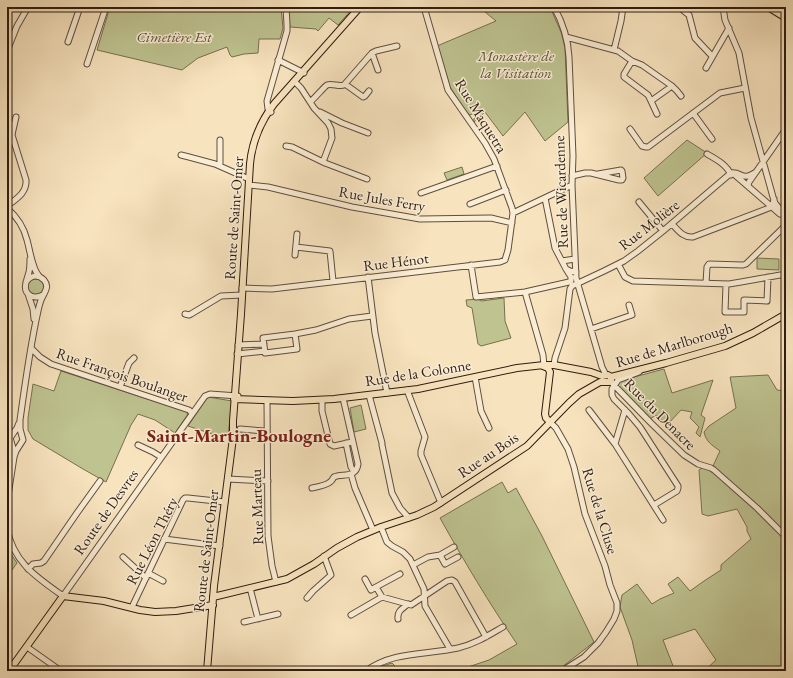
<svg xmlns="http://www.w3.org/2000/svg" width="793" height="678" viewBox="0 0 793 678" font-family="'EB Garamond',serif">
	<rect width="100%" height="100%" fill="#f7e3be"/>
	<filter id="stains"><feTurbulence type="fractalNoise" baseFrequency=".005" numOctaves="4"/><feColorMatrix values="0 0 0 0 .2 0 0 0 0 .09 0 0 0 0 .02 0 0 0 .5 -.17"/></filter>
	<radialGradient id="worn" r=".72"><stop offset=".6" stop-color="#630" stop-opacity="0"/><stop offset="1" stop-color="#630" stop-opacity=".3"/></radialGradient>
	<path fill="#bec390" stroke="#767050" d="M110,7h171l2,21 -3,11h-21l-1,14 -14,1 -12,3 -2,-2 -3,-8 -29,11 -16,12 -85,-20z
		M288,7h66l-16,18 -9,-7 -11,13 -2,-2 -26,-2z
		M479,7h71l11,25 4,16 3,74 -23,19 -20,-29 -22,24 -18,-24 -12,11 1,-4 1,-2 -3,-3 -2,1 -3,-2 -17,-26 -13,-41 59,-25z
		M687,140l20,13 -49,43 -14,-18z
		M462,167l2,7 -17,6 -3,-7z
		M757,258l22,1v11l-22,-1z
		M28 287a8 8 0 1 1 16 0a8 8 0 1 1-16 0Z
		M504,298l1,23 6,17 -30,8 -3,-2 -6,-36 -5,-2 -1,-6 12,-1 3,2z
		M664,369l8,24 41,-13 -12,35 4,3 -5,19 -4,-4 3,-6 -9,-9 2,-6 -11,-2 -14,15 -11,-10 -6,4 -33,-35 2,-3z
		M61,371l127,41 -1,2h1l-13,19 -20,-13 -17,-6 -7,11 -25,57 -23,-13 -50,-30 -5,-9v-12l5,-34 21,7z
		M768,375l9,15 9,1v280h-82l12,-11 -21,-31 -32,11 12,31h-36l-7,-31 -12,-33 2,-12 15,-11 15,20 8,-5 14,-6 -6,-9 10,-7 12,14 14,-10 17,-11v-5l30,-26 -4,-8v-4l-10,-18 -29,7 -6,-2 -3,-44 3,-2 9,2 9,-19c-8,-6 -14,-9 -16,-19l5,-6 27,-18 -6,-31z
		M208,397l24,4 -4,35 -13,-1 -27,-9z
		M361,405l5,24 -12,3 -4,-24z
		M502,482l6,11 8,-5 26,48 52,106 -37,29h-110l18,-3 24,-8 28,-16c-28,-41 -53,-83 -77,-126z
		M7,548l10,15 -10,14z
		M392,663l8,8 -24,-1 3,-1v-2z"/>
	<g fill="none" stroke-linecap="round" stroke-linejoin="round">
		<defs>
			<path id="minor" d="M554,7c9,16 14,32 15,50l4,99 -1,29 4,93 26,89 4,8
				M679,7l10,8 6,23 17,18
				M723,7l2,13 14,33 12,65 22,79 2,6 11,14
				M566,37l52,14 14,10 10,4 30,21 -21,15 -3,-6 -24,-18v-3l8,-13
				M68,42l12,-35
				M614,50l7,-29 2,-14
				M7,51l10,-25 11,-19
				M372,53l6,17
				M278,60l26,13
				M87,64l19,-57
				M706,68l23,-40
				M294,81l7,7 13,20 14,15 3,6 1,9 -9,24
				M345,84l18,13 2,-1 4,-5
				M672,86l5,5 4,5
				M651,101l6,13
				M310,102c5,-4 14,-15 17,-17 5,-2 12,2 17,0l28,-32 4,-2 21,-5
				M271,112l-3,-3 -1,-8 20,-70v-6l-1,-18
				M320,112l22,11 26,10
				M693,113l19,26
				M630,129l12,17 4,1h2l72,-54 25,-5
				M220,140v26
				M286,146l6,1 33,16 42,16
				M707,154c9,5 20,11 24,21
				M181,155l8,2 26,7 34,15
				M735,175l45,39
				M572,176l13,-3h6l28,7h3l1,-2 -1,-7 -1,-1 -23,4
				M249,185l19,2 84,20 68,12 71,-1 21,5
				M748,186l1,-4 37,-53
				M421,193l76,-27
				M545,198l10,50 11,21 4,2 6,1
				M639,202l24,29
				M470,204l36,-14
				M7,206c9,-7 20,-13 19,-26l-14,-45 1,-5 3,-13
				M7,208c9,8 17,19 20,32 3,10 5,29 12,36
				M513,213l59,-28
				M672,224c6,6 11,14 21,13l76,-29 4,-4 1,-5
				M296,247l34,4 3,30
				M295,255l2,-21
				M30,259c0,5 0,9 -1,13 -2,8 -8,19 2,24 5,2 8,1 12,-1
				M562,261l13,-2
				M618,264l7,13 8,4 96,3 12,-2 45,-8
				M471,265l5,32 49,-5 44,-10 2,-1v-4l-5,-8
				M368,277l7,56 12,60
				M706,283l1,-16 2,-3 34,1 3,-1 40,-39
				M726,284l-1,28h19v-12l23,1 1,-24
				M242,288l30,1 228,-27 5,-2 3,-10 5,-37 -1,-5 -18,-49 -9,-16 -37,-53 -24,-83
				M525,292l18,63 1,11
				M28,294l5,15 1,10
				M185,314l4,1 2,-1 30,-18 21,-1
				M591,329l41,-14 -3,-10
				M295,334l2,15 -32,4 -2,-15z
				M295,334l21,-4 33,-11 23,-3
				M238,345l26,-1
				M31,348l9,9 11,7 138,46 2,2 1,2
				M237,354l28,-3
				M554,365l1,-7 10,-30 5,-39 2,-3 32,-15 20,-10 14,-10 25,-20 68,-58c11,-2 10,9 25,-1
				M639,372l-21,8 -6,9v6l2,4 15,15 11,13 38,59v2l-1,3 -23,14
				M475,377l6,34 8,17
				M610,381l41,42 33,32 14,9 13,4 3,2 43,38 29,29
				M120,387l9,-24 5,-5
				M407,390l18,47 -4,14v4l20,48
				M369,395l13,48
				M322,400v11l8,33 4,2 18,-4
				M267,401l1,135 4,30 4,16
				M589,410l26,34 48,76
				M550,422l6,6 12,21 6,18 11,47 20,52 5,19 7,18v8l-3,8 -8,13 -8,11 -14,14 -22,14
				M240,429l24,2
				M346,443l5,24 3,5
				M615,444l10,-34
				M138,445l15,7 8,5
				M382,445l10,48 8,15 9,10
				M14,457l2,-6 7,-11 -3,-11v-9c5,-36 10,-73 18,-109 1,-5 2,-10 5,-15 3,-6 6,-10 1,-16 -6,-6 -13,-5 -18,2
				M351,474l4,14 18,42
				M228,479l40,2
				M312,488c5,-1 15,-3 18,-6 2,-1 3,-4 4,-5 8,-4 22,2 24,-13l-15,-66
				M7,502l7,-45 -1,-9 -3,-10 7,-10 2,-5
				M381,527l6,15 5,4 11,6 7,7 14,30 1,17 25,43
				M7,528c6,34 29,49 56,68l142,-200 5,-2 28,2
				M164,539l56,7
				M440,555l5,9 13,-7
				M123,557l23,21
				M413,565l15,-8 12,-2 14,-8
				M28,569l5,-5 8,-1 3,-2 33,-48 23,-32
				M148,573l15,8
				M365,579l6,11 5,-3 6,10
				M376,587l24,-13
				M250,588l8,31
				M307,598l6,-7 18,-16 -7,-19
				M132,607l51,-107 2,-2h3l37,4
				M351,615l31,-18 29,8 36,-24 5,-1 3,2 31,55
				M398,619c-1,-8 4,-10 10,-15
				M244,622l34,-8
				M27,647l34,24
				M366,671c27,-20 61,-16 92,-23 17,-4 31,-13 45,-21"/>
			<path id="major" d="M768,7l18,11
				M543,366l5,2 2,4 -5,42 1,4 4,4
				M611,377l55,-14 59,-17 28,-13 33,-19
				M234,399l59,2 41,-2 84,-10 99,-21 27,-3h10l37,7 11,4 6,-1 3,2
				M233,434v-13l8,-107 9,-150c2,-21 11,-43 24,-60l86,-97
				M213,597l74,-18 27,-15 23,-16 20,-11 24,-10 36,-12 17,-8 93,-61 42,-43 10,-9 21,-12h9l2,-2v-3
				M9,671l54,-75 41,5 36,9 15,2 21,-1 37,-6
				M207,671l7,-85 20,-156"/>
		</defs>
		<use href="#minor" stroke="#604e3c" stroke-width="7"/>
		<use href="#major" stroke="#2d1c11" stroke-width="8"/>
		<use href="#minor" stroke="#faedd5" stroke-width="5"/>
		<use href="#major" stroke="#f7e3be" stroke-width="6"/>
	</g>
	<g text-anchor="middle" stroke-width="3" stroke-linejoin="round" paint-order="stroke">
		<g font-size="15" font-style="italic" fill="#584e37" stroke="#faedd5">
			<text x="174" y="42">Cimetière Est</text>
			<text x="516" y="61">Monastère de<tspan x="516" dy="17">la Visitation</tspan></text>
		</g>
		<g font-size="15" fill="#2d1c11" stroke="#faedd5">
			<text transform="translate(481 116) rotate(58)" y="5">Rue Maquetra</text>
			<text transform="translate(561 192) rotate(-92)" y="5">Rue de Wicardenne</text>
			<text transform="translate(382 199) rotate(10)" y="5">Rue Jules Ferry</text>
			<text transform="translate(234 218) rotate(-86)" y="5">Route de Saint-Omer</text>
			<text transform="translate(649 225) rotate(-38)" y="5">Rue Molière</text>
			<text transform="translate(396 262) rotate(-7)" y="5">Rue Hénot</text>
			<text transform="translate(674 345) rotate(-17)" y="5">Rue de Marlborough</text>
			<text transform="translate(418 373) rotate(-9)" y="5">Rue de la Colonne</text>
			<text transform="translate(122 375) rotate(19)" y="5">Rue François Boulanger</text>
			<text transform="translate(660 414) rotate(45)" y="5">Rue du Denacre</text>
			<text transform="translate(488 455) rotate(-34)" y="5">Rue au Bois</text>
			<text transform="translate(257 507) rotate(-92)" y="5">Rue Marteau</text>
			<text transform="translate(600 511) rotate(73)" y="5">Rue de la Cluse</text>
			<text transform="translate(106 512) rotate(-55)" y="5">Route de Desvres</text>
			<text transform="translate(152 541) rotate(-63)" y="5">Rue Léon Théry</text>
			<text transform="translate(206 551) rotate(-83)" y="5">Route de Saint-Omer</text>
		</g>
		<g font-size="19" font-weight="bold" fill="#7a1f14" stroke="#faedd5">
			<text x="239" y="442">Saint-Martin-Boulogne</text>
		</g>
	</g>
	<rect width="793" height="678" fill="none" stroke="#f7e3be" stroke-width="24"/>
	<rect x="8" y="8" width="777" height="662" fill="none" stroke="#2d1c11" stroke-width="2"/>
	<rect x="12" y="12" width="769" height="654" fill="none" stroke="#2d1c11"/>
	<rect width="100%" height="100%" filter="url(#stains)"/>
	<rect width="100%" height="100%" fill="url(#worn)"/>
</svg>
